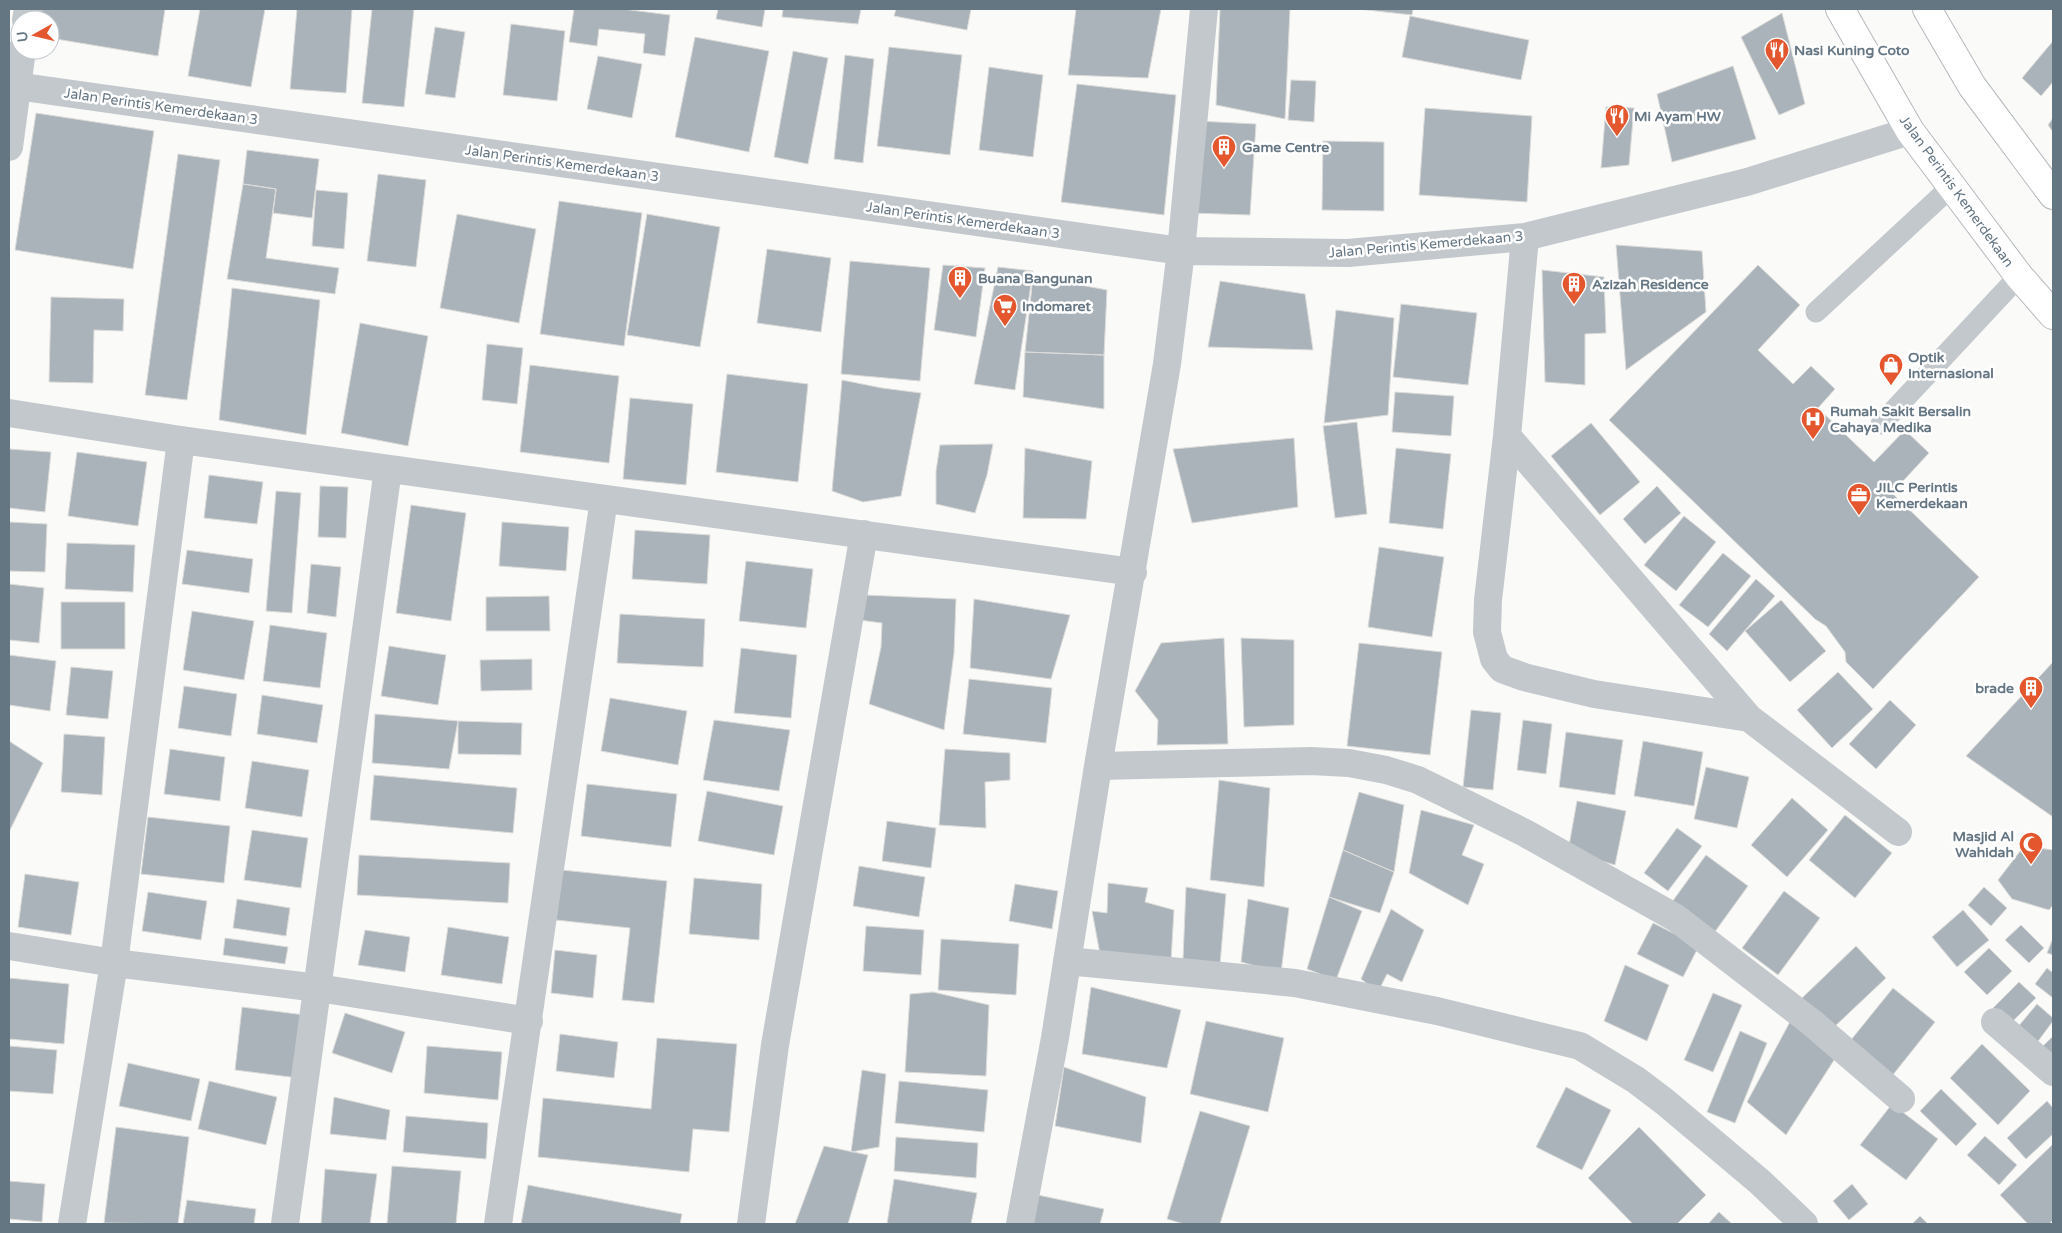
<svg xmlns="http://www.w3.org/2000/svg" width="2062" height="1233" viewBox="0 0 2062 1233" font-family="'Varela Round',sans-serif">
	<rect width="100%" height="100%" fill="#fafaf8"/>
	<path fill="#aab3b9" stroke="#dcdcda" d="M42,9h123l-7,47 -108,-18v-18h-10z
		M200,9h65l-14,78 -63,-11z
		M297,9h55l-6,84 -56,-4z
		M372,9h42l-10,98 -42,-4z
		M574,9h49l47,6 -5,41 -22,-3 2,-19 -46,-5 -2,17 -28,-4z
		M718,9h47l-3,18 -46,-8z
		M783,9h78l-3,15 -76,-7z
		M896,9h75l-4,21 -73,-14z
		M1076,9h85l-13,69 -80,-3z
		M1220,9h70l-5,110 -69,-14z
		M1358,9h55l-1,6z
		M1782,13l23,91 -26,11 -38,-78z
		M1410,16l119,24 -8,40 -119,-23z
		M511,24l54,7 -8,70 -54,-6z
		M435,27l30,5 -10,66 -30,-4z
		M695,37l74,14 -20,101 -74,-15z
		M2053,41v41l-12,14 -19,-18z
		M889,47l73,8 -12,100 -73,-9z
		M793,51l35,7 -20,106 -34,-7z
		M845,55l29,4 -11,104 -29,-4z
		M598,56l44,8 -10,54 -45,-9z
		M1733,66l23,73 -84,23 -15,-68z
		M989,67l54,8 -10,82 -54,-7z
		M1291,80l25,1 -2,41 -26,-2z
		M1077,84l99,11 -12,120 -103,-13z
		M1606,107l28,1 -5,57 -28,3z
		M1425,108l107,8 -5,86 -108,-7z
		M36,113l118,18 -21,138 -118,-19z
		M2053,118v14l-5,-7z
		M1198,121l58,3 -6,91 -59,-2z
		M1323,141l61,1v69l-62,-1z
		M247,150l72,9 -7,59 -39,-5 3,-24 -33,-5z
		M178,154l42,6 -33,240 -42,-5z
		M378,174l48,6 -10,87 -49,-6z
		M243,184l33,5 -10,69 73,10 -4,26 -108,-15z
		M316,190l32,3 -4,56 -32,-3z
		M559,201l83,12 -18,133 -84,-12z
		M457,214l79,15 -17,94 -79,-15z
		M647,214l73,13 -20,120 -73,-12z
		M1616,245l86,6 4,61 -80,58z
		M767,249l64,9 -10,74 -64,-9z
		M850,261l80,7 -10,113 -79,-7z
		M943,265l42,3 -9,69 -42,-7z
		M1758,265l42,40 -42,45 35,34 18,-18 24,23 -17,19 56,54 31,-32 24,23 -37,40 87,84 -106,112 -27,-27 -1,-10 -19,-26 -11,-7 -206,-199z
		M998,267l35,4 -18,119 -41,-6z
		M1542,270l62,7 2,56 -21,1v51l-40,-3z
		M1033,276l74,14 -3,65 -79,-3z
		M1220,281l85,13 8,56 -105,-3z
		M232,288l88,12 -14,135 -87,-15z
		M51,297l73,2 -1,32 -29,-1 -1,53 -44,-1z
		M1401,304l76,9 -9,72 -75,-8z
		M1336,310l58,8 -6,97 -64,8z
		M360,323l68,13 -20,110 -67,-13z
		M487,344l36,4 -6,56 -35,-4z
		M1025,352l79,3v54l-81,-12z
		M530,365l89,11 -10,87 -89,-11z
		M727,374l81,10 -10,98 -82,-10z
		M842,380l40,8 39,5 -20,103 -38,6 -31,-11z
		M1395,392l59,4 -3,40 -59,-4z
		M630,398l63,6 -7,81 -63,-6z
		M1357,422l10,92 -32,4 -12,-92z
		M1591,423l49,59 -40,33 -49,-59z
		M1294,438l4,69 -106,16 -19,-74z
		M993,444l-6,31 -12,38 -39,-9v-33l4,-26z
		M1025,448l67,13 -6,58 -63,-1z
		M1396,448l55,6 -8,75 -54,-6z
		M9,449l42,3 -6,60 -36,-4z
		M77,452l70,10 -9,64 -70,-10z
		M209,475l54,7 -6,42 -53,-6z
		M320,486l28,1 -2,51 -28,-1z
		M1657,486l24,27 -36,31 -22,-25z
		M276,491l25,2 -9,120 -26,-2z
		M411,505l55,8 -15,108 -55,-8z
		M1684,516l32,26 -40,49 -32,-26z
		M9,522l38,2 -2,48 -36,-1z
		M502,522l67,5 -3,44 -67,-5z
		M635,530l75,5 -3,49 -75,-5z
		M67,543l68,2 -2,47 -68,-3z
		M1379,547l65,10 -12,80 -64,-10z
		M187,550l66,9 -4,34 -67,-9z
		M1723,553l28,23 -43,51 -29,-22z
		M746,561l67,8 -7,59 -67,-7z
		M311,564l30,3 -5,50 -29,-4z
		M1756,579l19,17 -48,55 -18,-17z
		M9,584l35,4 -5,55 -30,-3z
		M864,595l92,4 -2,54 -10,77 -75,-26 12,-57 1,-24 -23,-3z
		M549,596l1,35h-64v-34z
		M974,599l96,16 -19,64 -81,-11z
		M1781,600l45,51 -36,31 -45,-51z
		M61,602h64v47h-64z
		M192,611l62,10 -10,59 -61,-10z
		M620,614l85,5 -2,48 -86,-4z
		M270,625l57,8 -7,55 -57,-7z
		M1224,638l4,106 -71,1 1,-25 -23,-29 26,-48z
		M1241,638l53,2v85l-50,2z
		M1359,643l83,9 -12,103 -83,-9z
		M389,646l57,9 -8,50 -57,-9z
		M741,648l56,7 -6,63 -57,-5z
		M9,655l47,6 -6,50 -41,-6z
		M532,659v31l-51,1 -1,-31z
		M2053,662v155l-87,-61z
		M71,667l42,4 -5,48 -42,-4z
		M1838,672l35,37 -41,39 -35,-38z
		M969,679l83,9 -6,55 -83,-9z
		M184,686l53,8 -6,42 -53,-8z
		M262,695l61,10 -6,38 -60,-9z
		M610,698l77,13 -9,54 -77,-14z
		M1890,700l26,25 -40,44 -27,-25z
		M1471,710l30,3 -8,77 -30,-3z
		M375,714l83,7 -9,48 -77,-6z
		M714,720l76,10 -11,61 -76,-11z
		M1523,720l29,4 -6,50 -29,-4z
		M458,721l64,2 -1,32 -63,-1z
		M1566,732l57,8 -8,55 -56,-8z
		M64,734l41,3 -3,58 -41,-3z
		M9,741l34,22 -34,69z
		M1643,741l60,11 -9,54 -60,-10z
		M170,749l55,8 -5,44 -56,-7z
		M945,749l65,4v27l-25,2 1,46 -47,-3z
		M252,761l57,9 -7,47 -57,-9z
		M1706,767l43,10 -12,51 -43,-9z
		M374,775l143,13 -4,45 -143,-13z
		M1219,780l51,8 -6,99 -54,-7z
		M587,784l90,10 -6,53 -90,-11z
		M707,791l76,15 -9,49 -76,-14z
		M1359,792l45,13 -10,67 -51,-22z
		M1792,798l36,32 -41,47 -36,-32z
		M1577,801l49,10 -11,54 -47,-14z
		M1421,810l53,15 -12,30 22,9 -16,41 -59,-32z
		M1845,815l47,38 -37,45 -46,-38z
		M148,817l82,9 -6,57 -83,-9z
		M887,821l49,7 -5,40 -49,-7z
		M1677,828l25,18 -34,45 -24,-18z
		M252,830l56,8 -7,50 -57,-8z
		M2024,846l29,4v55l-4,5 -37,-11 -14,-19z
		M1343,850l51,22 -14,41 -51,-16z
		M359,855l151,8 -2,40 -151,-8z
		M1706,855l42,31 -34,47 -42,-31z
		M859,866l66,11 -6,40 -66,-11z
		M562,870l105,11 -13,122 -32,-3 8,-72 -74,-8z
		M25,874l54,8 -8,53 -53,-8z
		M694,878l68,6 -3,56 -70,-6z
		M1108,883l40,5 -3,14 29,8 -3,51 -71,-7 -8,-43 15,2z
		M1015,884l43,7 -6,38 -43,-8z
		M1186,887l40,7 -6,71 -37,-6z
		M1984,887l23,21 -16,18 -23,-21z
		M1784,891l36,27 -42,57 -36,-27z
		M148,892l59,9 -6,39 -59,-9z
		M1329,897l33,14 -26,69 -29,-11z
		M237,899l53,9 -4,28 -53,-8z
		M1248,899l41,9 -8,65 -40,-11z
		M1391,909l33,21 -22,52 -15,-8 -9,18 -17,-13z
		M1963,910l26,30 -32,27 -25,-30z
		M1653,923l46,23 -16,31 -46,-23z
		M2021,925l23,23 -15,15 -24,-23z
		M866,926l58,4 -3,45 -58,-4z
		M448,927l61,10 -7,47 -61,-9z
		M365,930l45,7 -5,35 -47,-7z
		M225,938l63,9 -3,17 -62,-9z
		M2053,938v17l-6,-2z
		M941,939l78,5 -3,51 -78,-5z
		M1856,946l30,32 -55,52 -30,-31z
		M1989,948l23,23 -25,24 -23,-23z
		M555,950l42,5 -4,43 -42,-5z
		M1625,965l44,20 -22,56 -43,-20z
		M2047,968l6,5v25l-18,-14z
		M9,978l60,6 -5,60 -55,-5z
		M2019,982l17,16 -26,26 -17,-16z
		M1091,987l90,23 -14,58 -85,-14z
		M1893,988l42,34 -47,59 -42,-35z
		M933,992l56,13 -3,71 -81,-4 5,-78z
		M1713,993l29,12 -29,67 -29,-12z
		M2037,1004l16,14v3l-17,23 -19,-16z
		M242,1007l63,8 -7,63 -63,-8z
		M345,1013l60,19 -13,41 -60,-20z
		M1792,1018l44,39 -50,78 -39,-33z
		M1206,1021l78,17 -16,74 -78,-18z
		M1740,1031l27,12 -32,80 -28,-11z
		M560,1034l58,8 -4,36 -58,-7z
		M2053,1036v24l-12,-12z
		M657,1038l80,6 -8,88 -36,-3 -4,43 -151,-15 5,-59 108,11z
		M1982,1044l48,47 -32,34 -48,-47z
		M9,1046l48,4 -4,44 -44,-3z
		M427,1046l75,6 -4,48 -74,-7z
		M128,1063l72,16 -9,42 -72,-15z
		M1064,1067l82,30 -5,46 -86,-17z
		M862,1070l24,4 -7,73 -28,5z
		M209,1081l68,16 -11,48 -68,-16z
		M899,1081l89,9 -4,42 -89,-9z
		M1566,1087l45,23 -29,60 -46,-23z
		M1941,1089l36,35 -21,22 -36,-35z
		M334,1097l56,13 -4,30 -56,-6z
		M2047,1101l6,7v26l-27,25 -19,-21z
		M1892,1104l46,35 -32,41 -46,-35z
		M1200,1111l50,15 -30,98h-36l-17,-5z
		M406,1116l82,7 -2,36 -83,-7z
		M116,1127l73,10 -11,87 -74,-1z
		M1639,1127l67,68 -29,29h-44l-45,-46z
		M1985,1136l32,29 -18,20 -32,-30z
		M896,1137l82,6 -2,35 -82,-7z
		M2053,1144v76l-4,4h-21l-28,-29z
		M824,1146l44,9 -20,69h-53z
		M392,1166l69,5 -5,53h-69z
		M325,1169l52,5 -7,50h-49z
		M894,1179l83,14 -6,31h-84z
		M9,1181l36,3 -3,38 -33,-3z
		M1852,1184l16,20 -19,16 -16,-19z
		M528,1185l154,29 -2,10h-159z
		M1038,1195l66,14 -4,15h-69z
		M187,1200l69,9 -2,15h-71z
		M1719,1212l13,12h-24z
		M1920,1216l8,8h-16z"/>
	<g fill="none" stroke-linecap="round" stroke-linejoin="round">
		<defs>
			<path id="highway" d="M1840,9l70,122 109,145 34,39
				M1927,9l45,77 81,109"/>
		</defs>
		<use href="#highway" stroke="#b4b9bd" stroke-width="30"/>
		<path stroke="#c3c8cc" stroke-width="21" d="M1816,312l136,-126
			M1881,424l138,-148"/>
		<path stroke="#c3c8cc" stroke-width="28" d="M26,20l2,-11
			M9,85l1172,166 167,2 177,-16 222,-55 163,-51
			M9,147l13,-97
			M1525,237l-18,199 -19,164 -1,32 7,27 8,10 22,8 70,17 155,24 149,114
			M9,413l172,27 952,132
			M1507,436l242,282
			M1098,766l213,-5 38,2 37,7 32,10 107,53 151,85 135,104 90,77
			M9,946l105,17 204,25 211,33
			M1067,961l228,22 142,28 143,35 56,34 29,22 95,80 44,42
			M1995,1022l58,50
			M72,1224l42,-261 67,-523
			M285,1224l103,-755
			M498,1224l106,-725
			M751,1224l24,-179 89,-511
			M1020,1224l35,-186 43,-272 69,-402 14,-113 23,-242"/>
		<use href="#highway" stroke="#fff" stroke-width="28"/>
	</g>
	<defs>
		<symbol id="restaurant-pin" viewBox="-11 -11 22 30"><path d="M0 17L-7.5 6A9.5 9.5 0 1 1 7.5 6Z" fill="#e4572e" stroke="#fff"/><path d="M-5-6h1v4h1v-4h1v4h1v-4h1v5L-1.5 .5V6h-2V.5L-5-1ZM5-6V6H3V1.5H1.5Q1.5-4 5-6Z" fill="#fff"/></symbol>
		<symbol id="building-pin" viewBox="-11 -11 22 30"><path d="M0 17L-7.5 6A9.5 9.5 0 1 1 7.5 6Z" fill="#e4572e" stroke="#fff"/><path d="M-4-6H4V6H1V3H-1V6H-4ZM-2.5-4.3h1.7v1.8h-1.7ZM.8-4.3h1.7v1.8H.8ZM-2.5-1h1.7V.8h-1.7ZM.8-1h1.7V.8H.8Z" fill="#fff"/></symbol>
		<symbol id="supermarket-pin" viewBox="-11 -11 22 30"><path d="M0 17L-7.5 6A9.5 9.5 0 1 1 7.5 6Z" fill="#e4572e" stroke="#fff"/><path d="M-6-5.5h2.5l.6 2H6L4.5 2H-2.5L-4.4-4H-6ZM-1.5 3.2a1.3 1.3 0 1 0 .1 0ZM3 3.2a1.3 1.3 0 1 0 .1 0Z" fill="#fff"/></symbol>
		<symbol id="shop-pin" viewBox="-11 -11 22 30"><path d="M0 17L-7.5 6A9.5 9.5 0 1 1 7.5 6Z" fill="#e4572e" stroke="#fff"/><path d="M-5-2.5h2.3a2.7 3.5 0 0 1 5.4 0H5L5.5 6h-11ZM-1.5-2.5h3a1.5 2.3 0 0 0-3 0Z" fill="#fff"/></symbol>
		<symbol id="hospital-pin" viewBox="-11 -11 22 30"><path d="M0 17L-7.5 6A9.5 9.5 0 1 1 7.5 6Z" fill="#e4572e" stroke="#fff"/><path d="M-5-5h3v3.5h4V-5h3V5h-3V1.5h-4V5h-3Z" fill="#fff"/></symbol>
		<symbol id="office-pin" viewBox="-11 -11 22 30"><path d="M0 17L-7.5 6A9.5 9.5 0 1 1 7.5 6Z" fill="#e4572e" stroke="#fff"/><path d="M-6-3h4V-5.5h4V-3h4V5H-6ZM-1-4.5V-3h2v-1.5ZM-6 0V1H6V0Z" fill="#fff"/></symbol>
		<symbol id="mosque-pin" viewBox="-11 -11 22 30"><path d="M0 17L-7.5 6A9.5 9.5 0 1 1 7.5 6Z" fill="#e4572e" stroke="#fff"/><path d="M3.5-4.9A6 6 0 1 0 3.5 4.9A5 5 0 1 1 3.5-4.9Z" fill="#fff"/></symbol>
	</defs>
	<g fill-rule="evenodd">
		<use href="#restaurant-pin" x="1763" y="36" width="28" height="38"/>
		<use href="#restaurant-pin" x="1603" y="102" width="28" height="38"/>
		<use href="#building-pin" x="1210" y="133" width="28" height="38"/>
		<use href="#building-pin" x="946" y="264" width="28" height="38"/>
		<use href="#building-pin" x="1560" y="270" width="28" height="38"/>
		<use href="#supermarket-pin" x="991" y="292" width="28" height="38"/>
		<use href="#shop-pin" x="1877" y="351" width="28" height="38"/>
		<use href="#hospital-pin" x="1799" y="405" width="28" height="38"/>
		<use href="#office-pin" x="1845" y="481" width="28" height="38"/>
		<use href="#building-pin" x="2017" y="674" width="28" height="38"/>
		<use href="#mosque-pin" x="2017" y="830" width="28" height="38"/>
	</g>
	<g text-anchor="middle" stroke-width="5" stroke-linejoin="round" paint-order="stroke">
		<g font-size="14" font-weight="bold" fill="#657683" stroke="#fff" text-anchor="start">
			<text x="1794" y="55">Nasi Kuning Coto</text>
			<text x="1634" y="121">Mi Ayam HW</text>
			<text x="1242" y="152">Game Centre</text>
			<text x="978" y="283">Buana Bangunan</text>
			<text x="1592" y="289">Azizah Residence</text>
			<text x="1022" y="311">Indomaret</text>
			<text x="1908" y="362">Optik<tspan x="1908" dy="16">Internasional</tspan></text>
			<text x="1830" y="416">Rumah Sakit Bersalin<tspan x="1830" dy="16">Cahaya Medika</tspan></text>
			<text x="1876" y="492">JILC Perintis<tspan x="1876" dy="16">Kemerdekaan</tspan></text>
			<text x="2014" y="693" text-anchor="end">brade</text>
			<text x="2014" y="841" text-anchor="end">Masjid Al<tspan x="2014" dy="16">Wahidah</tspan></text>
		</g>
		<g font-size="14" fill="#657683" stroke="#fff">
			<text transform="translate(161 106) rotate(8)" y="5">Jalan Perintis Kemerdekaan 3</text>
			<text transform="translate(562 163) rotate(8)" y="5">Jalan Perintis Kemerdekaan 3</text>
			<text transform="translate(1957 191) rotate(54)" y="5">Jalan Perintis Kemerdekaan</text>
			<text transform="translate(963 220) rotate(8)" y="5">Jalan Perintis Kemerdekaan 3</text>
			<text transform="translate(1426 244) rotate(-5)" y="5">Jalan Perintis Kemerdekaan 3</text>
		</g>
	</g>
	<rect width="2062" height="1233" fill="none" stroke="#657683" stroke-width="20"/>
	<g transform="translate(35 35) rotate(262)"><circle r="24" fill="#ffffff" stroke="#c1c8cd"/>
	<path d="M0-4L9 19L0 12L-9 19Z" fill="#e4572e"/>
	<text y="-8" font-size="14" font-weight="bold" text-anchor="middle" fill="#657683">U</text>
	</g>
</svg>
